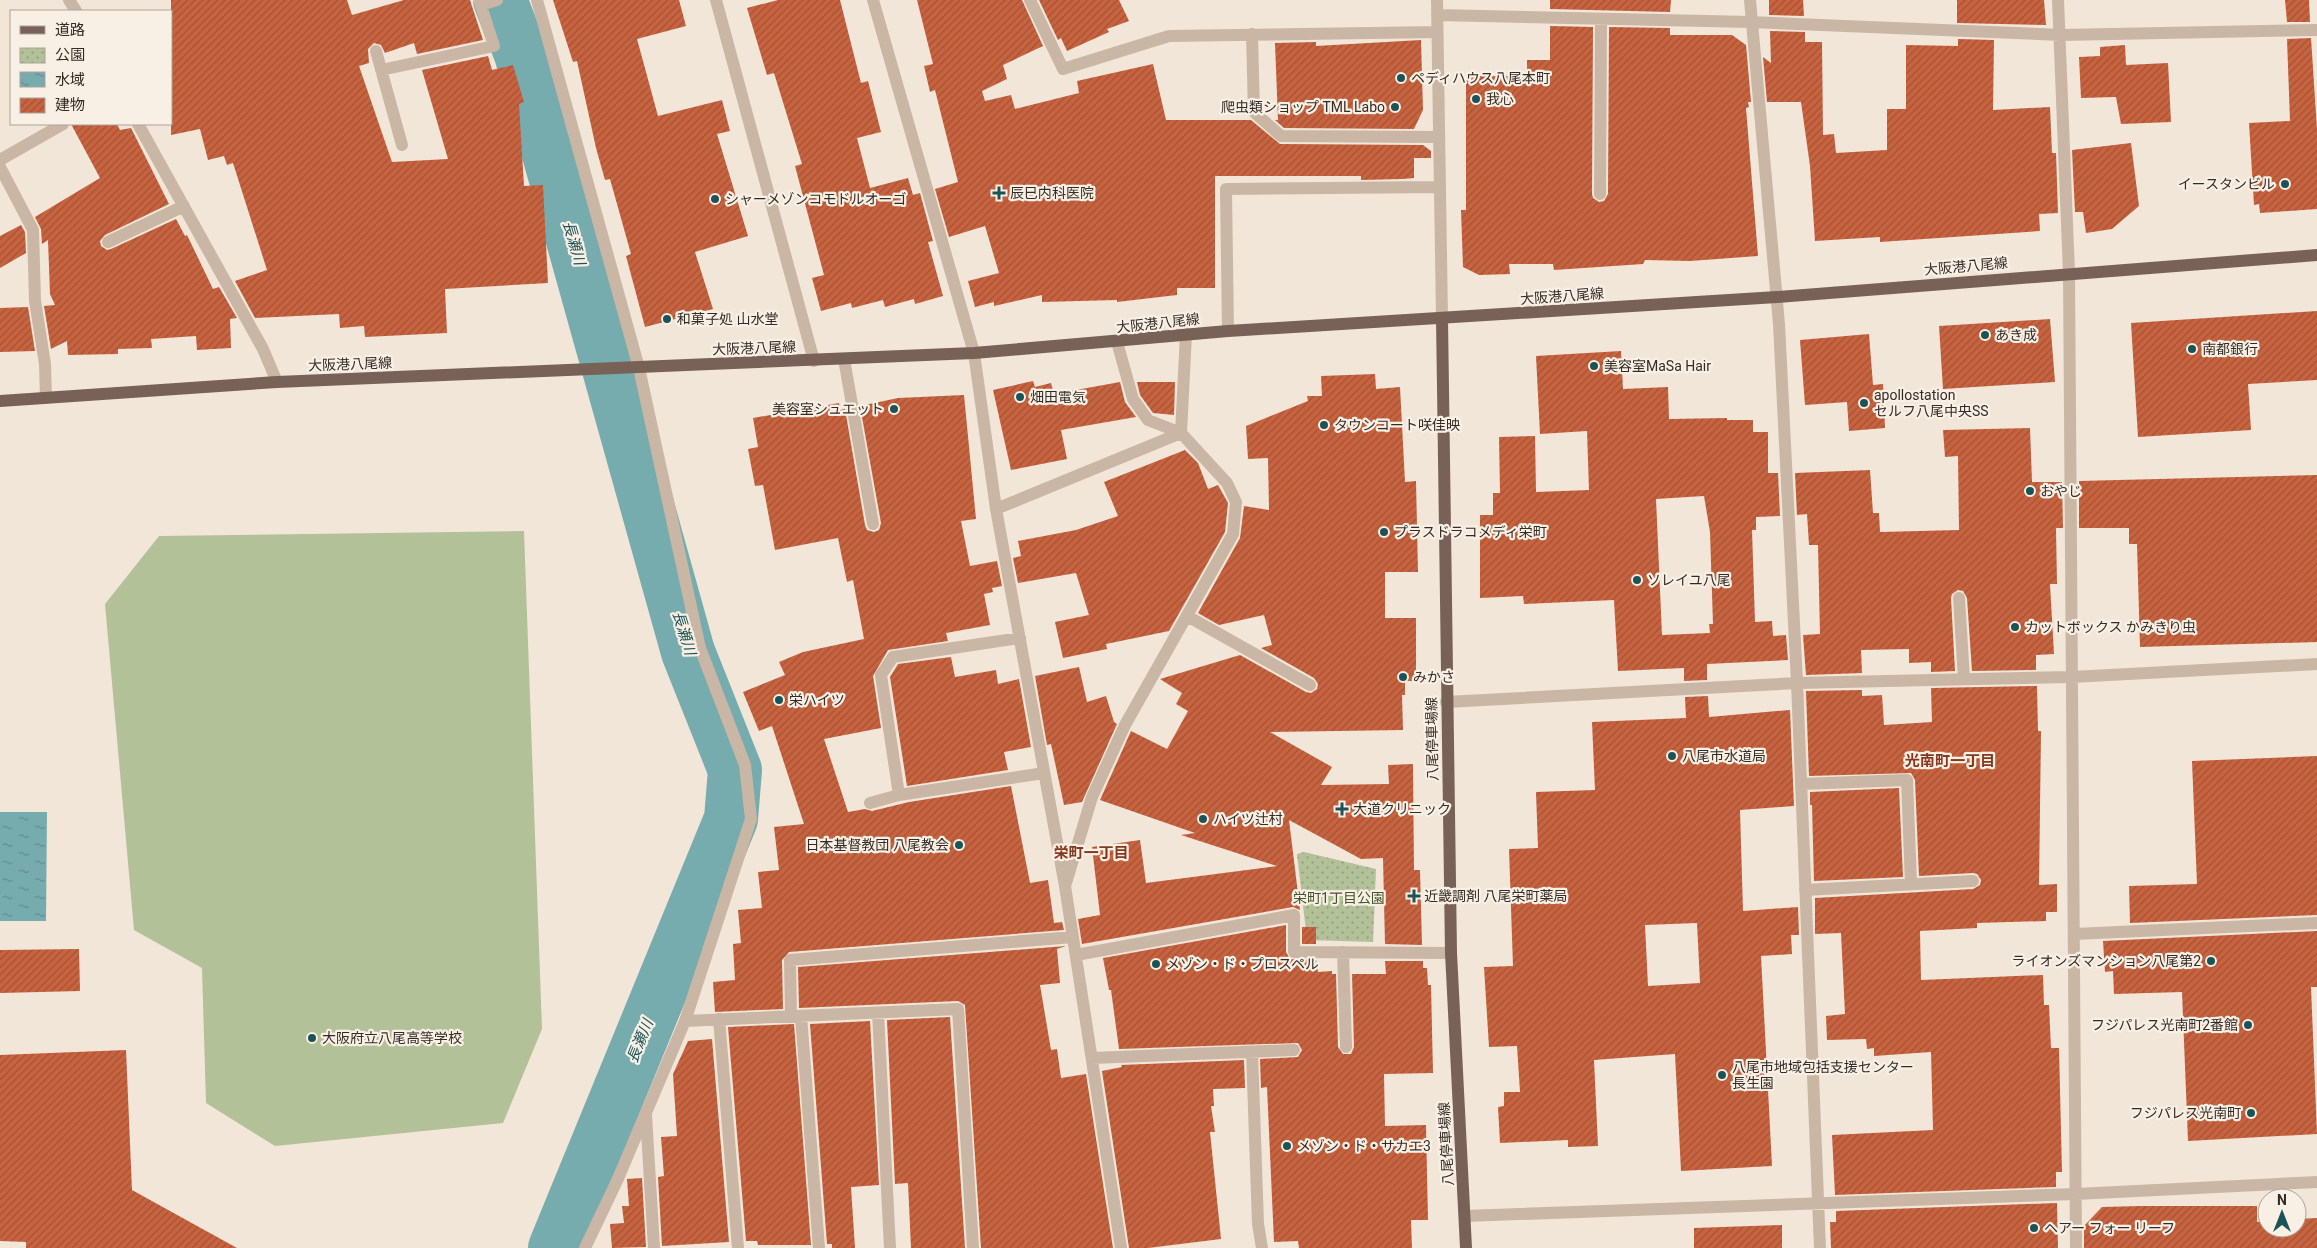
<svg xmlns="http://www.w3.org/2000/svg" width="2317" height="1248" viewBox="0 0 2317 1248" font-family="Roboto,'Noto Sans JP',sans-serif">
	<defs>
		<pattern id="park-dots" width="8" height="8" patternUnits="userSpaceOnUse" patternTransform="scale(1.25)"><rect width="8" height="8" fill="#b3c199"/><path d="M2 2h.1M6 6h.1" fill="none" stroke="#929d7d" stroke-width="1.8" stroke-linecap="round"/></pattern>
		<pattern id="water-ripples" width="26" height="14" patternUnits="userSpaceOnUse" patternTransform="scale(1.25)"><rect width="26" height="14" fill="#77acaf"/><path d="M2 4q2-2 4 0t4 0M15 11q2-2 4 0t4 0" fill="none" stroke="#628c8e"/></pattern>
		<pattern id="building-hatch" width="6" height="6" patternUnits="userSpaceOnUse" patternTransform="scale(1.25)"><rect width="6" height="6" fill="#c86340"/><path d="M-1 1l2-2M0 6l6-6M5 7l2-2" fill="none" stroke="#a35235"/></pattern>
	</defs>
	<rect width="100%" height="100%" fill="#f2e6d9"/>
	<path fill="#b3c199" d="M524,531l18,498 -39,94 -228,23 -69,-43 -4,-135 -68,-38 -29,-326 54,-68z"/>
	<path fill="url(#park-dots)" d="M1304,852l72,17 -3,73 -66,-2 -10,-86z"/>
	<path fill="url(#water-ripples)" d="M0,812h47l-1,109h-46z"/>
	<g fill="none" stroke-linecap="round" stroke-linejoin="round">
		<path stroke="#77acaf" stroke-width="54" d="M500,0l21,54 167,598 47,118 -4,49 -176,429"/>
	</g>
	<path fill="url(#building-hatch)" fill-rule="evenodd" d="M171,0h176l5,15 52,-15h66l13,40 -66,14 -3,-11 -29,10 -4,-8 -7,-2 -6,6 1,14 -10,3 33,96 56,-3 -26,-89 66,-14 4,14 21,-5 11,37 -5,2 5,82 19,-1 5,98 -103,6 2,44 -82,4 -1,-11 -24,2 -1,-14 -84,4 -20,-37 32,-11 -34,-107 -6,2 -3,-9 -16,4 -8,-31 -29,6z
		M553,0h126l7,26 -49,13 21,77 64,-16 8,31 -13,3 31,102 -53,16 18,57 -68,18 -19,-71 5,-2 -21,-75 -5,1 -9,-32 -19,-87 -4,1z
		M778,0h62l21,83 7,-2 13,51 -24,6 13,50 38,-10 5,17 7,-2 13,48 -5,1 15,54 -28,8 -1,-5 -29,8 -2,-7 -31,8 -1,-5 -30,8 -9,-33 12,-3 -29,-109 7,-2 -28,-91 -7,2 -20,-67z
		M917,0h105l21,46 -40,19 4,14 -25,12 3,10 26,-6 4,14 64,-16 -2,-12 76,-17 13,56h85l29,24 143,1 8,6v7h-17v20l-12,1 -41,1v-4h-146v112h-38v7l-60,7v-2l-75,2v-7l-48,11v-4l-19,5 -7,-26 31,-8 -14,-47 -36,11 -14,-48 23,-7 -23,-92 -5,2 -6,-26 9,-2z
		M1039,0h80l10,21 -22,8 2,3 -42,19 -6,-13 -3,2z
		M1550,0h121l-1,12 -120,-3z
		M1769,0h34l1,16 -35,-1z
		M1957,0h87l2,25 -89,-2z
		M2285,0h24l1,22h-23z
		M1550,26l43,1 -1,167 1,4 6,4 5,-1 4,-7 1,-167 61,1v7h62l14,10 5,57h-3l1,5 -3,1 12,148 -68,5 -45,-1 -2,4 -89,6 -1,-6h-44l1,10 -31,1 -16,-8 -2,-57h5v-134h61v-16h23z
		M1770,31l35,1v10h17l1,93 11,-1 2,19 51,-3v-41h19v-64l52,1v-7l36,1 -1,70 57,-3 2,46h4l2,60 -19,1 1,17 -160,11v-5l-65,4 -5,-75 -9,-64h-34l-4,-45 8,6z
		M2311,38l6,91v80l-57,4 -1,-9 -5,1 -5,-82 41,-2 -3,-82z
		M1421,40l2,70 -9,19 -130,-1 -9,-8h3l-3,-77 41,-1v4z
		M2125,45l1,20 42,-2 3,59 -50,2 -5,-27 -35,1 -2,-41 21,-1v-9z
		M71,124h46l3,6 11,-2 38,76 -64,31 -5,6 1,5 6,4 4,-1 65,-30 9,17 2,-1 26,54 6,-2 18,31 -7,1 1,29 -34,2 -1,-14 -45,3 1,9 -34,1v5l-50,1 -1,-14 -16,8 -7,-43 11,-1 -5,-11 -2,-54 -6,4 -1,-15 -6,-12 65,-39z
		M2131,143l8,63 -27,23 -26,4 -3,-21h-8l-3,-62z
		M21,225l4,7 1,21 -26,15v-32z
		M28,307l7,44 -35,1v-44z
		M2317,311v69l-69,4 3,46 -113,7 -7,-114z
		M2050,319l5,63 -112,7 -4,-63z
		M1869,334l4,51 10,-1 2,44 -36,3 -2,-29 -42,3 -5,-65z
		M1621,351l2,38 45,-2 1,32 58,-1v2h26v12h15v41h10l2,43 -24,1v13h-4l3,92 17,-1 1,15 13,-1 2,25 -81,4v16l-23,1v-13l-66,3 -4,-71 -90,4 -1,-8 -43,2v-83h13v-22h7l-1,-56 36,-1 1,56 53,-2 -2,-59 -47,3 -4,-78zM1704,496l6,36 3,92h-4l1,9 -48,2 -6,-136z
		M1375,374l1,15 24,-2 5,95 11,-1 2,91h-33v46h31v63h-11v14h-3l1,35 -133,2 62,35 -11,18 68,-1 -1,-19 25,-1 1,106h6l2,75 -37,-1 -2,-86 -22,1 -72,-39 11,90 -7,-3 -211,37 -4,-25 22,-4 -8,-68 48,-7 6,43 131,-17 -96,-31 14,-2 -95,-33 31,-69 36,18 21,-38 -12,-7 6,-11 -22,-14 80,-24 66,37 5,1 6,-4 1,-5 -4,-6 -53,-30 11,-3 -8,-30 -45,10 -21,-12 42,-75 4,-32 25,4 -1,-52 -20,1 -2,-33 62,-25 -1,-5h15l-1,-20z
		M1033,381l2,6 16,-4 3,11 66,-12 5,20 11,15 -75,13 6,29 -56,11 -18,-80z
		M1137,382h38l-1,33 -21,-2 -13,-18z
		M964,395l12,124 -15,2 9,45 27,-5 5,25 -10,2 1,4 -9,2 6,31 -44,8 2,8 -60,9 -15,26 8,52 -57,11 24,73 17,-3 7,2 37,-9 102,-16 19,97 18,-3 6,43 8,-1 2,8 -275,22 -7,8 1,49 -68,3 -2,-30 22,-2 -2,-36 8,-1 -3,-33 24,-2 -4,-36 21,-2 -5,-43 30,-3 -32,-98 -13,5 -16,-39 42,-17 -6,-13 24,-10 61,-13 -11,-59 -6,2 -9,-44 -63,12 -12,-65 -8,1 -7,-37 10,-2 -5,-29 86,-15 1,7 5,-1 20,116 2,5 7,2 5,-2 2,-7 -21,-117 38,-8z
		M2030,428l2,54h30l1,46h-7l1,56h-7l4,70 -18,1v15l-64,1 -5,-73 -4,-7 -5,-1 -6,4 -1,4 4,73 -24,1v-10l-22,1v-14l-48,1 1,23 -56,2 -3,-40 17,-1 -2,-89h-9l-2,-31 -10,1 -2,-42 75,-3 3,43h6l1,19 79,-2 -1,-74 -13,1 -2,-27z
		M1185,450l13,13 10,26 10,-4 10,18 -3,29 -56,99 -63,13 1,5 -44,9 -8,-36 34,-7 -13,-42 -58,10 -5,-25 8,-2 -3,-15 58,-11 42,-14 -14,-34z
		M2317,475v167l-177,5 -3,-103h-8v-16h-50v-47z
		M951,657l4,20 41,-7 2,14 21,-5 12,68 -27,5 4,18 -101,16 -17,-109 8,-13z
		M1079,667l8,35 19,-6 8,26 3,2 -35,78 -18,3 -13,-61 -4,1 -12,-69z
		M2037,686l1,45h3l-2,154 18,-1v28h-11v9l-69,2v5l-57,3 1,49 122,-5 1,30h5l2,43h8l3,124h-6v15l-221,8 -3,-60 101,-5 -2,-78 -57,4v-8l-7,1 -1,-10 -39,1 -1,-24 19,-2 -4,-81 -26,1v-36l158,-9 7,-4 1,-5 -4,-6 -4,-1 -54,3 -4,-96 -4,-7 -102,3 -3,-85 56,-1v6l20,-1 2,30 48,-3 -1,-34z
		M1708,696l1,21 81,-7 4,96 -54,4 3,101 55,-4 1,28h-8l1,19 -31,2 11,210 -91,5 -6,-117 -81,6 4,86 -30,1v-7l-68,3 -2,-36 6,-1v-14h16l-3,-46 -28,1 -5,-80 29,-1 -4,-117 29,-1 -2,-56 59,-2 -3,-68 94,-4 -1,-21zM1697,923l3,60 -52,3 -3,-61z
		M2317,756v159l-187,8 -1,-37 68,-2 -5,-123z
		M1899,788l4,89 -89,4 -2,-76h-2v-13z
		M1286,925v27l4,7 26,1 2,12 14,-1v3h4l2,73 5,7h8l3,-7 -2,-73h34l-1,-13h38v7h4l1,17h3l2,88 -49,1 1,52 41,-1 2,95h-17l1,28h-113l-1,-7 -24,1 -7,-155 -6,1 -1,-29 38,-2 4,-7 -4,-7 -179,6 -8,-59h-2l-6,-32z
		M1302,925v2h14v17h-14z
		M2317,931v56h-6l6,147 -129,7 -6,-149 -68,2 -1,-23 -8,1 -2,-31z
		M1066,946l-9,3 3,34 -20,2 11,65 6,-1 4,29 25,-4 27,174h-132l-16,-243 -7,-4 -159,7 -1,-41z
		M79,949l1,42 -80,2v-43z
		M950,1017l15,231h-54l-3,-65 -13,1 -8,-164z
		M870,1021l9,164 -28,2 4,61h-23v-4h-5l-17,-220z
		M794,1024l17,221h-53l-1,-4h-11l-18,-214z
		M712,1039l17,203 -67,4 -4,-69 6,-1 -3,-39 16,-1 -4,-62 15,-33z
		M126,1050l6,140 105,58h-211v-6l-26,-1v-186z
		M1244,1060l1,28 -32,1 1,17h-3l4,26h-5l11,107 -73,9h-19l-27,-177 20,-4 -1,-2z
		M642,1178l4,69 -34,1 -2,-24 14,-1 -2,-17h7l-2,-27z
		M2057,1203l1,45h-227l-1,-26h6v-11z
		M2141,1206h116v16l10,-1v7h30v-9l20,-1v30h-233v-22l18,-19z
		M1782,1225v23h-88v-20z"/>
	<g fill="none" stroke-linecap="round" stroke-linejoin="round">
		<path stroke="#cab6a5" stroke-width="12" d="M69,0l7,11
			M537,0l102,368 61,280 45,117 6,54 -66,202 -68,160 -32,67
			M716,0l98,361
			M873,0l101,353 22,156 69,377 56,362
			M1030,0l33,69 106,-33 268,-4
			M1437,0l5,318
			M1750,0l29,324 18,359 23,565
			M2058,0l11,273 7,975
			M481,5l16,-5
			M1437,15l314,7 310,13 256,-5
			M1252,34l2,78 27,24 157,1
			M376,51l26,94
			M381,70l113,-24 -15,-46
			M138,124l125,225 14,33
			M0,160l63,-36
			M0,167l33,63 2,71 10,63 1,34
			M1600,194l1,-174
			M108,242l76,-36
			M1228,331l-2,-142 213,-2
			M1117,342l16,57 15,21 33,13 5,-99
			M844,359l29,165
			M996,509l185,-76 46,50 9,19 -3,32 -108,191 -33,72 -26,86
			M1959,598l5,81
			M1187,616l123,69
			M1446,702l351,-19 275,-6 245,-13
			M1801,784l106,-4 4,104
			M899,795l-18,-120 12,-18 127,-19
			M870,803l29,-8 145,-22
			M1805,890l168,-9
			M2074,934l243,-11
			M1343,952l3,95
			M1076,955l218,-40v37l157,1
			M878,1013l12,235
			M791,1016l-1,-56 283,-23
			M801,1016l18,232
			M719,1019l19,229
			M685,1021l273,-12 15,239
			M1252,1052l6,172 4,24
			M1092,1058l202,-8
			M646,1115l8,133
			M1465,1216l611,-22 241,-12"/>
		<path stroke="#786257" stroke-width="12" d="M1442,318l9,635 15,295
			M0,401l277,-19 697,-29 254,-22 549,-34 540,-42"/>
	</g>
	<g fill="#1b5357" stroke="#f9f0e5" stroke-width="2">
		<circle cx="1401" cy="78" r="5"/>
		<circle cx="1476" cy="99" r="5"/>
		<circle cx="1395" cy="107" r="5"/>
		<circle cx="2285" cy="184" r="5"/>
		<path d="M996.5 185.5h5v5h5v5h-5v5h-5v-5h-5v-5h5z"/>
		<circle cx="715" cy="199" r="5"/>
		<circle cx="667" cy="319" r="5"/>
		<circle cx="1985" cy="335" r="5"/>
		<circle cx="2192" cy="349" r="5"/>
		<circle cx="1594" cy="366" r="5"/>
		<circle cx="1020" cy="397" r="5"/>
		<circle cx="1864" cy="403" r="5"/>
		<circle cx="894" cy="409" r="5"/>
		<circle cx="1324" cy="425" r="5"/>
		<circle cx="2030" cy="491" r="5"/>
		<circle cx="1384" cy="532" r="5"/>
		<circle cx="1637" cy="580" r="5"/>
		<circle cx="2015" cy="627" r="5"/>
		<circle cx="1403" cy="677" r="5"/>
		<circle cx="779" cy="700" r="5"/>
		<circle cx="1672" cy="756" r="5"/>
		<path d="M1339.5 801.5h5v5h5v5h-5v5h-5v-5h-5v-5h5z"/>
		<circle cx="1203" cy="819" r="5"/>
		<circle cx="959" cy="845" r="5"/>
		<path d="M1411.5 888.5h5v5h5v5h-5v5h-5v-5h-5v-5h5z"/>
		<circle cx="2211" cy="961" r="5"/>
		<circle cx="1156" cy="964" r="5"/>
		<circle cx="2248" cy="1025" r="5"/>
		<circle cx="312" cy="1038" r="5"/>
		<circle cx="1722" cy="1075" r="5"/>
		<circle cx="2251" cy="1113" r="5"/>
		<circle cx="1287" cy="1146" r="5"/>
		<circle cx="2034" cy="1228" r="5"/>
	</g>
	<g text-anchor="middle" stroke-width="4.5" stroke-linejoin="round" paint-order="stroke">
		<g font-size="14" fill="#352b26" stroke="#f9f0e5" text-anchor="start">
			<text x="1411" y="83">ペディハウス八尾本町</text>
			<text x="1486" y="104">我心</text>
			<text x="1385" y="112" text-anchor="end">爬虫類ショップ TML Labo</text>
			<text x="2275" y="189" text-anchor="end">イースタンビル</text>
			<text x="1010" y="198">辰巳内科医院</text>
			<text x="725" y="204">シャーメゾンコモドルオーゴ</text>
			<text x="677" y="324">和菓子処 山水堂</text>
			<text x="1995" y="340">あき成</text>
			<text x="2202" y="354">南都銀行</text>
			<text x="1604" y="371">美容室MaSa Hair</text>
			<text x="1874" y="400">apollostation<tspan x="1874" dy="16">セルフ八尾中央SS</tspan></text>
			<text x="1030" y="402">畑田電気</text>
			<text x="884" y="414" text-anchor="end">美容室シュエット</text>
			<text x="1334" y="430">タウンコート咲佳映</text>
			<text x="2040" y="496">おやじ</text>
			<text x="1394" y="537">プラスドラコメディ栄町</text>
			<text x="1647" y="585">ソレイユ八尾</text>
			<text x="2025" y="632">カットボックス かみきり虫</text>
			<text x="1413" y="682">みかさ</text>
			<text x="789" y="705">栄ハイツ</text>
			<text x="1682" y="761">八尾市水道局</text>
			<text x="1353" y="814">大道クリニック</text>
			<text x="1213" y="824">ハイツ辻村</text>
			<text x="949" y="850" text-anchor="end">日本基督教団 八尾教会</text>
			<text x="1424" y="901">近畿調剤 八尾栄町薬局</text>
			<text x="2201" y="966" text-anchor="end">ライオンズマンション八尾第2</text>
			<text x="1166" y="969">メゾン・ド・プロスペル</text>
			<text x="2238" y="1030" text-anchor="end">フジパレス光南町2番館</text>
			<text x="322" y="1043">大阪府立八尾高等学校</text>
			<text x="1732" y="1072">八尾市地域包括支援センター<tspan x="1732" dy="16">長生園</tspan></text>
			<text x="2241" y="1118" text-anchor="end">フジパレス光南町</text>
			<text x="1297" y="1151">メゾン・ド・サカエ3</text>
			<text x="2044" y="1233">ヘアー フォー リーフ</text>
		</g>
		<g font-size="14" fill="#352b26" stroke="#f9f0e5">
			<text transform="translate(1966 266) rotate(-5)" y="5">大阪港八尾線</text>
			<text transform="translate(1562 296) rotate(-4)" y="5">大阪港八尾線</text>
			<text transform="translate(1158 323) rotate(-6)" y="5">大阪港八尾線</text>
			<text transform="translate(754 348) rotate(-2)" y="5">大阪港八尾線</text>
			<text transform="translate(350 364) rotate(-2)" y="5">大阪港八尾線</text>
			<text transform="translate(1432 739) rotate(-91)" y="5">八尾停車場線</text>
			<text transform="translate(1446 1144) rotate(-93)" y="5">八尾停車場線</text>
		</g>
		<g font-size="14" fill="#44542a" stroke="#f9f0e5">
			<text x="1339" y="903">栄町1丁目公園</text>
		</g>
		<g font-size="15" font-style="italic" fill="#1b5357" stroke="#f9f0e5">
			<text transform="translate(574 243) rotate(74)" y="5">長瀬川</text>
			<text transform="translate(684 633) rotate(73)" y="5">長瀬川</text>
			<text transform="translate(640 1041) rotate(-68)" y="5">長瀬川</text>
		</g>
		<g font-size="15" font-weight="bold" fill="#86381e" stroke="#f9f0e5">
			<text x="1950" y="766">光南町一丁目</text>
			<text x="1091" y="858">栄町一丁目</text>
		</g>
	</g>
	<rect x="10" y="10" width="162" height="115" fill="#f9f0e5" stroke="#aba199"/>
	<rect x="20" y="26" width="25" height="8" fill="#786257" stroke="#aba199"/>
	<text x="55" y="35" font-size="15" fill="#352b26">道路</text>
	<rect x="20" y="48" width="25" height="15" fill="url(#park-dots)" stroke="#aba199"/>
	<text x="55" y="60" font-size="15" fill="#352b26">公園</text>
	<rect x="20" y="72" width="25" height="15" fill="url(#water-ripples)" stroke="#aba199"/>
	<text x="55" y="85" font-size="15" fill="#352b26">水域</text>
	<rect x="20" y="98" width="25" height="15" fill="url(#building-hatch)" stroke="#aba199"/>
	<text x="55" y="110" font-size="15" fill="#352b26">建物</text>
	<g transform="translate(2282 1213)"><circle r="24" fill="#f9f0e5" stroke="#aba199"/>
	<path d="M0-4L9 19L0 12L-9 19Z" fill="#1b5357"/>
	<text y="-8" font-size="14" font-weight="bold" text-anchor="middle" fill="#352b26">N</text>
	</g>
</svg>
